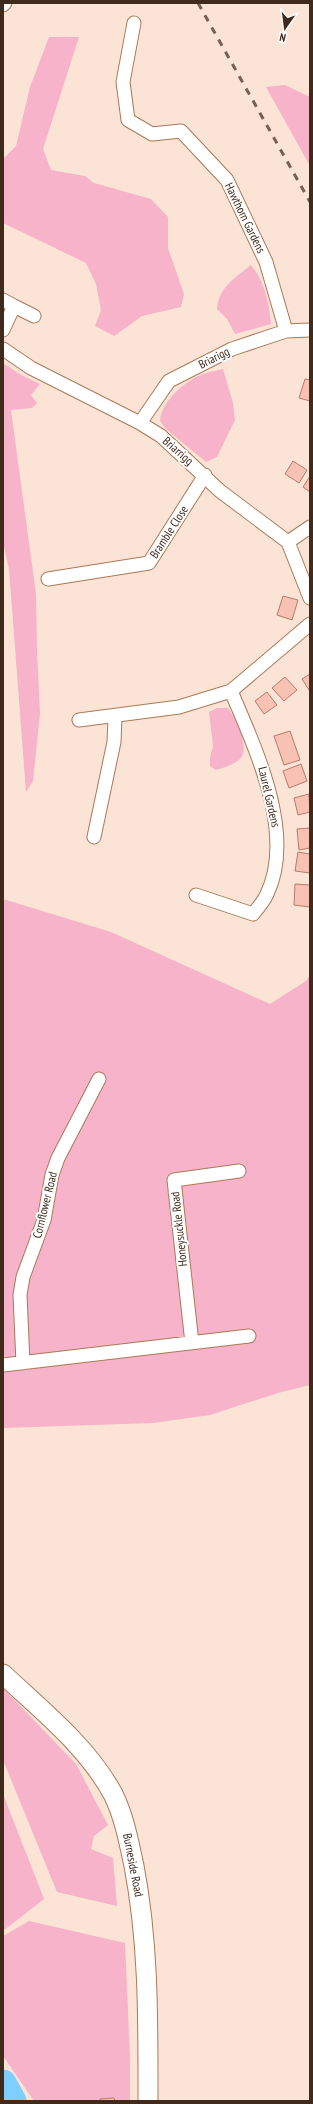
<svg xmlns="http://www.w3.org/2000/svg" width="313" height="2104" viewBox="0 0 313 2104" font-family="'PT Sans Narrow',sans-serif">
	<rect width="100%" height="100%" fill="#fbe4d5"/>
	<path fill="#f6b3ca" d="M49,37h30l-36,112 8,21 34,6 9,7 57,16 17,18v31l16,46 -3,13 -39,9 -28,20 -19,-10 6,-16 -5,-26 -10,-21 -83,-40v-64l13,-13 14,-59z
		M285,85l25,12v69l-44,-79z
		M251,265c14,18 18,37 20,59l-36,10 -8,-15 -10,-10c1,-21 19,-32 34,-44z
		M3,363l18,12 19,9 -9,11 6,8 -5,5 -21,2 25,184 1,55 3,65 -7,67 -7,11 -17,-223 -6,-27z
		M223,369l10,34 2,17 -18,37 -11,5 -40,-33 -6,-8c1,-18 21,-36 36,-44 8,-4 18,-6 27,-8z
		M217,708h11c8,10 24,41 11,52 -6,5 -16,8 -23,10l-6,-4v-8l3,-12 -4,-34z
		M3,899l108,33 159,72 36,-23 4,-6v410l-32,8 -68,22 -57,8 -150,5z
		M3,1688l73,76 32,61 -14,11 -3,13 22,9 4,48 -60,-14 -54,-132z
		M3,1794l41,105 -41,32z
		M29,1921l96,22 5,114v44h-96l-31,-45v-120z"/>
	<g fill="none" stroke-linecap="round" stroke-linejoin="round">
		<path stroke="#7dcfff" stroke-width="27" d="M3,2083l10,18"/>
	</g>
	<path fill="#f7c1b3" stroke="#b87b6a" d="M305,379l5,1v21l-11,-3z
		M293,461l14,9 -8,13 -14,-9z
		M310,476v16l-7,-5z
		M283,596l15,4 -6,20 -15,-5z
		M310,674v15l-1,1 -7,-11z
		M285,677l12,13 -13,11 -12,-13z
		M267,692l10,13 -13,9 -9,-13z
		M290,731l10,29 -16,5 -10,-29z
		M301,764l6,17 -18,7 -6,-17z
		M309,794l1,18 -12,3 -4,-17z
		M310,828v20l-11,2 -2,-21z
		M298,852l12,2v19l-15,-2z
		M295,884l15,1v22l-16,-2z
		M114,2098l1,3h-15v-2z"/>
	<g fill="none" stroke-linecap="round" stroke-linejoin="round">
		<defs>
			<path id="street" d="M3,5l2,-2
				M134,23l-11,59 5,38 24,14 29,-3 46,49 39,82 20,69
				M3,300l11,6 -11,24
				M14,306l20,10
				M3,349l28,19 109,55 21,13 59,55 68,51 22,56
				M140,423l29,-42 63,-32 54,-18 24,-1
				M288,542l22,-15
				M48,579l101,-16 56,-88
				M79,720l100,-13 52,-16 79,-67
				M94,837l20,-95 1,-25
				M196,895l57,19c5,-6 11,-13 14,-20 29,-61 -12,-146 -36,-203
				M192,1343l-18,-163 65,-9
				M23,1363l-3,-68 3,-18 21,-57 8,-45 6,-17 41,-79
				M3,1365l246,-29"/>
			<path id="secondary" d="M3,1674c39,37 84,72 110,120 11,22 16,48 21,72 15,78 14,156 14,235"/>
		</defs>
		<use href="#street" stroke="#ab7955" stroke-width="15"/>
		<use href="#secondary" stroke="#ab7955" stroke-width="21"/>
		<use href="#street" stroke="#fff" stroke-width="13"/>
		<use href="#secondary" stroke="#fff" stroke-width="19"/>
		<path stroke="#756051" stroke-width="3" stroke-dasharray="7 7" stroke-linecap="butt" d="M198,3l112,199"/>
	</g>
	<g text-anchor="middle" stroke-width="4" stroke-linejoin="round" paint-order="stroke">
		<g font-size="12" fill="#3f2a1b" stroke="#fff">
			<text transform="translate(245 218) rotate(64)" y="4">Hawthorn Gardens</text>
			<text transform="translate(214 358) rotate(-27)" y="4">Briarigg</text>
			<text transform="translate(178 451) rotate(41)" y="4">Briarrigg</text>
			<text transform="translate(169 532) rotate(-57)" y="4">Bramble Close</text>
			<text transform="translate(269 797) rotate(77)" y="4">Laurel Gardens</text>
			<text transform="translate(45 1205) rotate(-76)" y="4">Cornflower Road</text>
			<text transform="translate(179 1229) rotate(-96)" y="4">Honeysuckle Road</text>
			<text transform="translate(133 1865) rotate(79)" y="4">Burneside Road</text>
		</g>
	</g>
	<rect width="313" height="2104" fill="none" stroke="#3f2a1b" stroke-width="8"/>
	<g transform="translate(285 28) rotate(194)" stroke="#ffffff" stroke-width="3" paint-order="stroke">
	<path d="M0-3L7 15L0 10L-7 15Z" fill="#3f2a1b"/>
	<text y="-6" font-size="11" font-weight="bold" text-anchor="middle" fill="#3f2a1b">N</text>
	</g>
</svg>
